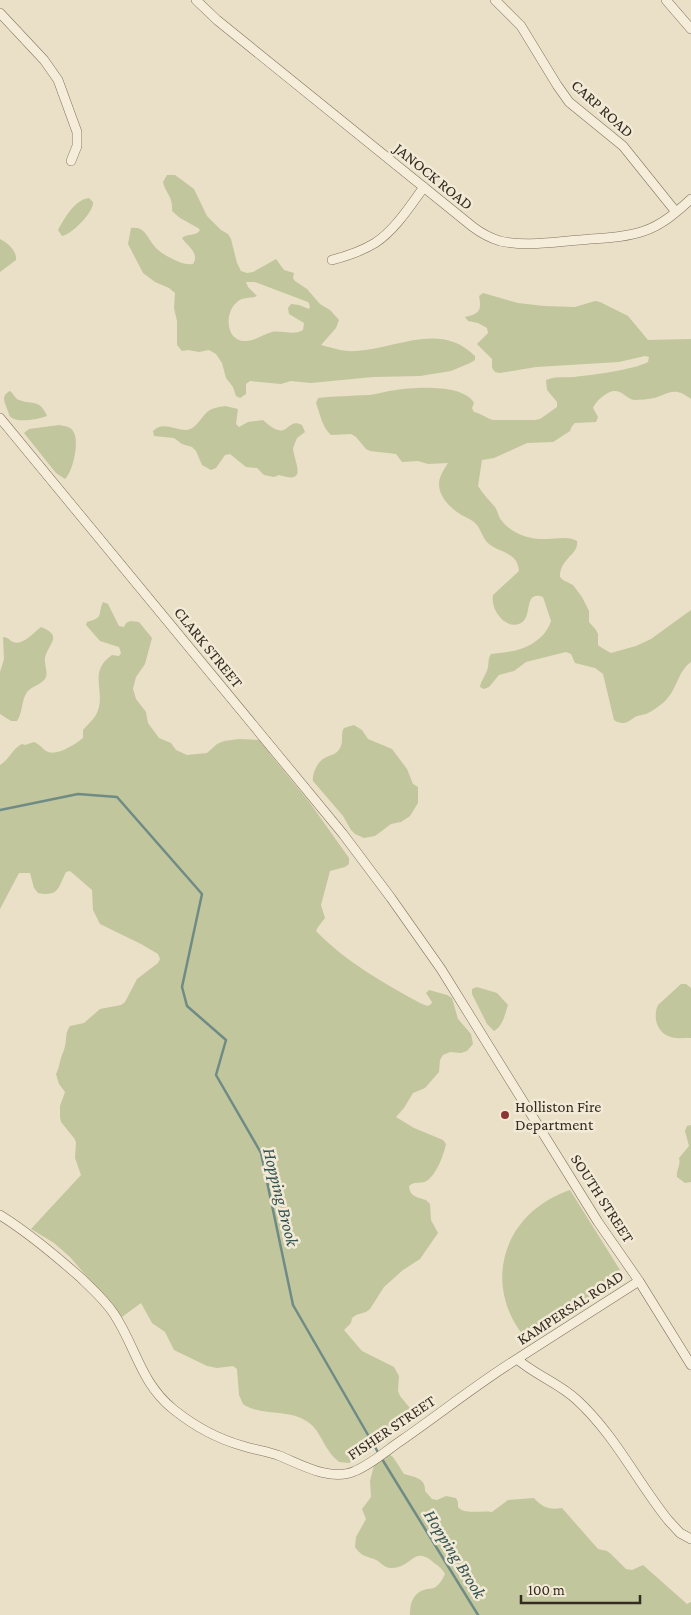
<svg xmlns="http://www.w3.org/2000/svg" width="691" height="1615" viewBox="0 0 691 1615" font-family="'Crimson Pro',serif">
	<rect width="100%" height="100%" fill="#e9e0c7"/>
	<path fill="#c1c69c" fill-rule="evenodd" d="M167,175h8l19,14 13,27 14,14 7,4 3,5 6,24 4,8 6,2 6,-1 23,-13 8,11 10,3 -1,5 2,3 12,8 13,15 10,6 9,10 -3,8 -15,17c11,3 23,7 35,6 40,-2 84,-30 119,5v4l-5,3 -19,8 -31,5 -47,1 -62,6 -20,-2 -10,3 -31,-3 -4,3v10l-6,4 -4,-2 -3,-9 -7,-9 -4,-15 -6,-9 -7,-4 -10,2 -11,-2 -6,1 -5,-6v-24l-3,-13 1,-15 -6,-5 -14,-6 -12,-9 -15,-29 3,-16c16,-2 16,12 26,21 8,7 26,17 36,15 7,-11 -5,-17 -11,-26 5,-5 14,-1 18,-8l-2,-2 -18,-10 -8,-7c1,-16 -6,-16 -9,-29zM246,282h9l53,20 2,4 -1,3 -10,-4 -8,-1 -3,4 1,6 15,9 -1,7c-9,6 -21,0 -31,2 -9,2 -17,9 -26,9 -20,1 -22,-27 -10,-38 6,-7 14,-4 21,-7l-9,-9z
		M89,198l4,4c1,10 -21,32 -31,34l-4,-6c6,-11 17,-31 31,-32z
		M0,239c8,4 17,12 16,21l-16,12z
		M483,293l35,10 26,3 31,1 20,-6 5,1 28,14 20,24 43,-1v60c-3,-2 -7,-5 -10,-6 -11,-4 -17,3 -27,5 -6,1 -13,2 -19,2 -9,-1 -12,-10 -22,-9 -8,2 -17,10 -20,17l5,9 -2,5 -21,1 -3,3 -2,5 -17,11 -26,1 -33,15 -12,2 -4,26c5,8 11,14 17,21 3,4 3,10 7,14 10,13 29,19 45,18 11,0 20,-3 30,2 2,14 -17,17 -17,36l3,3 10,5 9,12 7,14v11l7,8 2,4v11l4,3 9,5 25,-7 15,-7 40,-29v52c-13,9 -14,27 -25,38 -5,5 -13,11 -20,14 -3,1 -7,1 -11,3 -7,5 -12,9 -21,3l-11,-46 -8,-6 -20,-5 -4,-9 -5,-2 -40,10 -12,9 -15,4 -10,12 -5,2 -4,-2c1,-7 7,-13 8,-20 1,-6 0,-8 3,-13 6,-1 11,-1 16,-2 18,-2 38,-12 44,-31l-8,-24c-20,-7 -10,20 -22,26 -15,8 -31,-13 -28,-28l26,-24c-1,-19 -19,-18 -30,-27 -6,-5 -8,-14 -12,-19 -4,-5 -12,-8 -17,-11 -14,-9 -27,-24 -18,-41 2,-4 4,-7 6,-10l-20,1 -10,-3 -16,1 -6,-8 -26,-3 -4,-2 -10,-12 -5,-3 -20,1c-9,-8 -11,-21 -15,-32l2,-5c17,-2 34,-2 51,-3 9,-1 18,-4 27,-5 19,-3 68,-6 78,13l-2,5 2,4c8,2 12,6 19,8h42l5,-1 17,-12v-5l-10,-12 -1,-10c9,-4 19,-2 28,-3 18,-2 59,-7 74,-15l1,-5 -4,-1 -26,6 -83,5 -36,6 -5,-1 -3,-4v-9l-15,-15 11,-11 -1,-5 -9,-5 -10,-2 -3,-4c14,-3 17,-6 14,-21z
		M10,391c4,3 5,8 9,9 14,5 21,-1 28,16 -8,3 -28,7 -35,2 -3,-2 -3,-3 -4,-7 -3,-8 -8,-15 2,-20z
		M225,406l13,3 -2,15 3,3 9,-5 15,-2c27,25 22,-4 39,5l3,7 -8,6 -4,10c1,14 16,37 -14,27l-5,2 -10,-2 -7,-7 -11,-1 -16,-13 -5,1 -9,13 -5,2 -9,-5 -6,-14 -4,-4 -10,-3 -8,-6 -20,-2 -1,-5c10,-10 21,-1 33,-1 9,0 15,-12 21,-18 5,-4 12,-5 18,-6z
		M59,425c4,1 11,1 14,6 7,9 0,41 -8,48l-9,-6 -32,-40 5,-4z
		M103,602l5,2 11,22 5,1 2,-4 4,-2 9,1 13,16 -7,26 -9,13 -3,12 3,10 10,13 2,11 11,15 12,5 5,7 11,5 20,-2 10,-9 7,-3 15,-2 22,1 4,3 5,11 40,49 39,55v6l-4,3 -15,4 -9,34 4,13 -7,9 -2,4c30,31 69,53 106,73l6,2 3,-2 1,-2 -6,-9 3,-3 18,5 5,3 6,21 13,15 2,10 -6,7 -6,2 -11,-1 -7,3 -3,5 -1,12 -14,16 -12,5 -9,15 -8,9 18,11 29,12 3,4c-2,10 -9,29 -18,36 -6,5 -13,0 -19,6 1,11 8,11 17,14l4,4 1,16 7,13 -18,26 -17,11 -19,17 -14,22 -4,3 -10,3 -4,3 -1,5 -7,7 18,21 32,16 5,9 -1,15 2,5 10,12v6l-8,13 -53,36 -10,-1c-3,-3 -8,-7 -10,-11 -8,-11 -10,-21 -21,-29 -21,-14 -47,-5 -65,-18l-4,-9 -2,-26 -4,-3 -16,2 -10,-2 -33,-16 -9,-18 -13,-9 -11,-20 -19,14 -52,-60 -16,-14 -23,-14 50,-54 -6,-17 1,-16 -2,-4 -13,-16 -1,-5v-11l5,-14 -6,-8 -3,-10c3,-6 3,-9 5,-16 1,-4 3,-7 4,-12 2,-8 0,-13 5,-20l14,-3 16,-14 21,-4 4,-3 12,-23 21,-16 2,-4 -2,-5 -17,-10 -41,-20 -7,-14 -1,-20 -22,-19 -4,1c-8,16 -7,25 -28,21l-4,-5 -4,-15h-11l-19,36v-144c9,-5 12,-16 22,-21l3,1 9,-3c6,2 9,8 14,10 9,4 28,-8 35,-14v-8c4,-5 10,-10 13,-15 12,-23 -10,-42 16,-60l7,1 2,-3 -2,-6 -19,-6 -14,-16 1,-3c18,-5 10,-7 16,-20z
		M41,627c23,9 7,17 4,31 -1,6 3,14 1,19 -3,7 -14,9 -19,15 -6,9 -4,20 -10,29h-6l-11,-7v-42l4,-13 -1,-22c5,0 6,3 10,5 10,4 21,-10 28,-15z
		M354,725l8,5 6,9 24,10 15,20 6,15 5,3v16l-8,13 -9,6 -10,2 -16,12 -11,2 -9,-4 -4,-4 -8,-14 -30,-35c-1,-7 4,-18 10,-22 6,-4 14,-4 17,-11 4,-7 0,-14 4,-20z
		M681,984h5l5,4v50h-3c-6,0 -14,1 -20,-2 -12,-5 -15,-20 -10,-31z
		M477,987l20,6 11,12c-3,9 -5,21 -14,26l-7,-7 -15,-30v-5z
		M691,1125v57l-6,1 -8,-6c-1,-7 4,-12 2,-19l10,-12 -4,-15 2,-5z
		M570,1190l50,80 -3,14 -89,57c-48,-54 -26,-128 42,-151z
		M389,1454l4,3 11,17c10,3 22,4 21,17l7,8 5,1 9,-4 10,2 2,4v5c6,8 23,3 34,5l16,-12 26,-2c9,10 15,12 28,10l36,41 9,2 4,3 15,15 6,1 11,-5 44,39 4,-2v13h-281c0,-12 3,-23 17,-26 4,0 8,-1 11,-4 3,-3 5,-7 7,-11 -3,-5 -6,-8 -11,-11 -21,-19 -21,6 -44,5 -7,-1 -10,-7 -16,-9 -9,-3 -14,-4 -19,-12l1,-10 10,-18 -4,-10 9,-12 -1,-16 5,-20z"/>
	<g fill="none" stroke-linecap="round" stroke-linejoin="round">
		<path stroke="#6f8b85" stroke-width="2.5" d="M0,810l78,-16 39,3 85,97 -20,93 5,19 39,34 -10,35 45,78 32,152 86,149
			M382,1459l96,156"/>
		<defs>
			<path id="street" d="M196,0l21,20 256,207c8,6 17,11 27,14 26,6 53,1 80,-1 21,-2 44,-2 64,-9 18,-6 33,-19 47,-32
				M495,0l26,26 36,59 12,17 54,44 53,66
				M666,0l25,29
				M0,13l44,47 14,20 19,52v14l-6,15
				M332,260c15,-4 30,-9 43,-17 20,-13 35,-37 49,-56
				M0,418l343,416 48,64 50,71 157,253 41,59 52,84
				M0,1215c29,18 55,40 81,63 11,11 24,22 33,36 22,33 26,68 59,95 21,17 45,30 70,37 12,4 25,5 37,10 22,9 51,26 75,15 17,-7 32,-21 47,-31 39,-27 75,-56 115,-81 18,16 42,24 60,41 37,34 60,81 91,120l12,13 11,6
				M517,1359l122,-78"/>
		</defs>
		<use href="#street" stroke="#83725e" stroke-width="10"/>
		<use href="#street" stroke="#f5edd9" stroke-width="9"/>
	</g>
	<circle fill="#8b3635" stroke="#f2ead6" stroke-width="2" cx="505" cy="1115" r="5"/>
	<g text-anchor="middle" stroke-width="5" stroke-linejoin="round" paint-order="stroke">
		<g font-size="16" fill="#352b20" stroke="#f2ead6">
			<text transform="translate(603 108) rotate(42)" y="6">CARP ROAD</text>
			<text transform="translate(434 176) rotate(39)" y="6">JANOCK ROAD</text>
			<text transform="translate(209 647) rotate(51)" y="6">CLARK STREET</text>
			<text transform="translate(603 1198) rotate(57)" y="6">SOUTH STREET</text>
			<text transform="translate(570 1307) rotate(-33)" y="6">KAMPERSAL ROAD</text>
			<text transform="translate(391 1427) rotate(-34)" y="6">FISHER STREET</text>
		</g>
		<g font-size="16" fill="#352b20" stroke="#f2ead6" text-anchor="start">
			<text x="515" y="1112">Holliston Fire<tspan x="515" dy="18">Department</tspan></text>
		</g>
		<g font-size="18" font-style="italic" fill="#315351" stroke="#f2ead6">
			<text transform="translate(281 1197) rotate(76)" y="6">Hopping Brook</text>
			<text transform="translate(455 1554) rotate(58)" y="6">Hopping Brook</text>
		</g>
	</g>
	<path d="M521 1595v8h119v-8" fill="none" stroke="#352b20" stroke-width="2.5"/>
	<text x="528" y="1595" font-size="15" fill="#352b20" stroke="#f2ead6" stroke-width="4" paint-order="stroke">100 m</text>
</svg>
